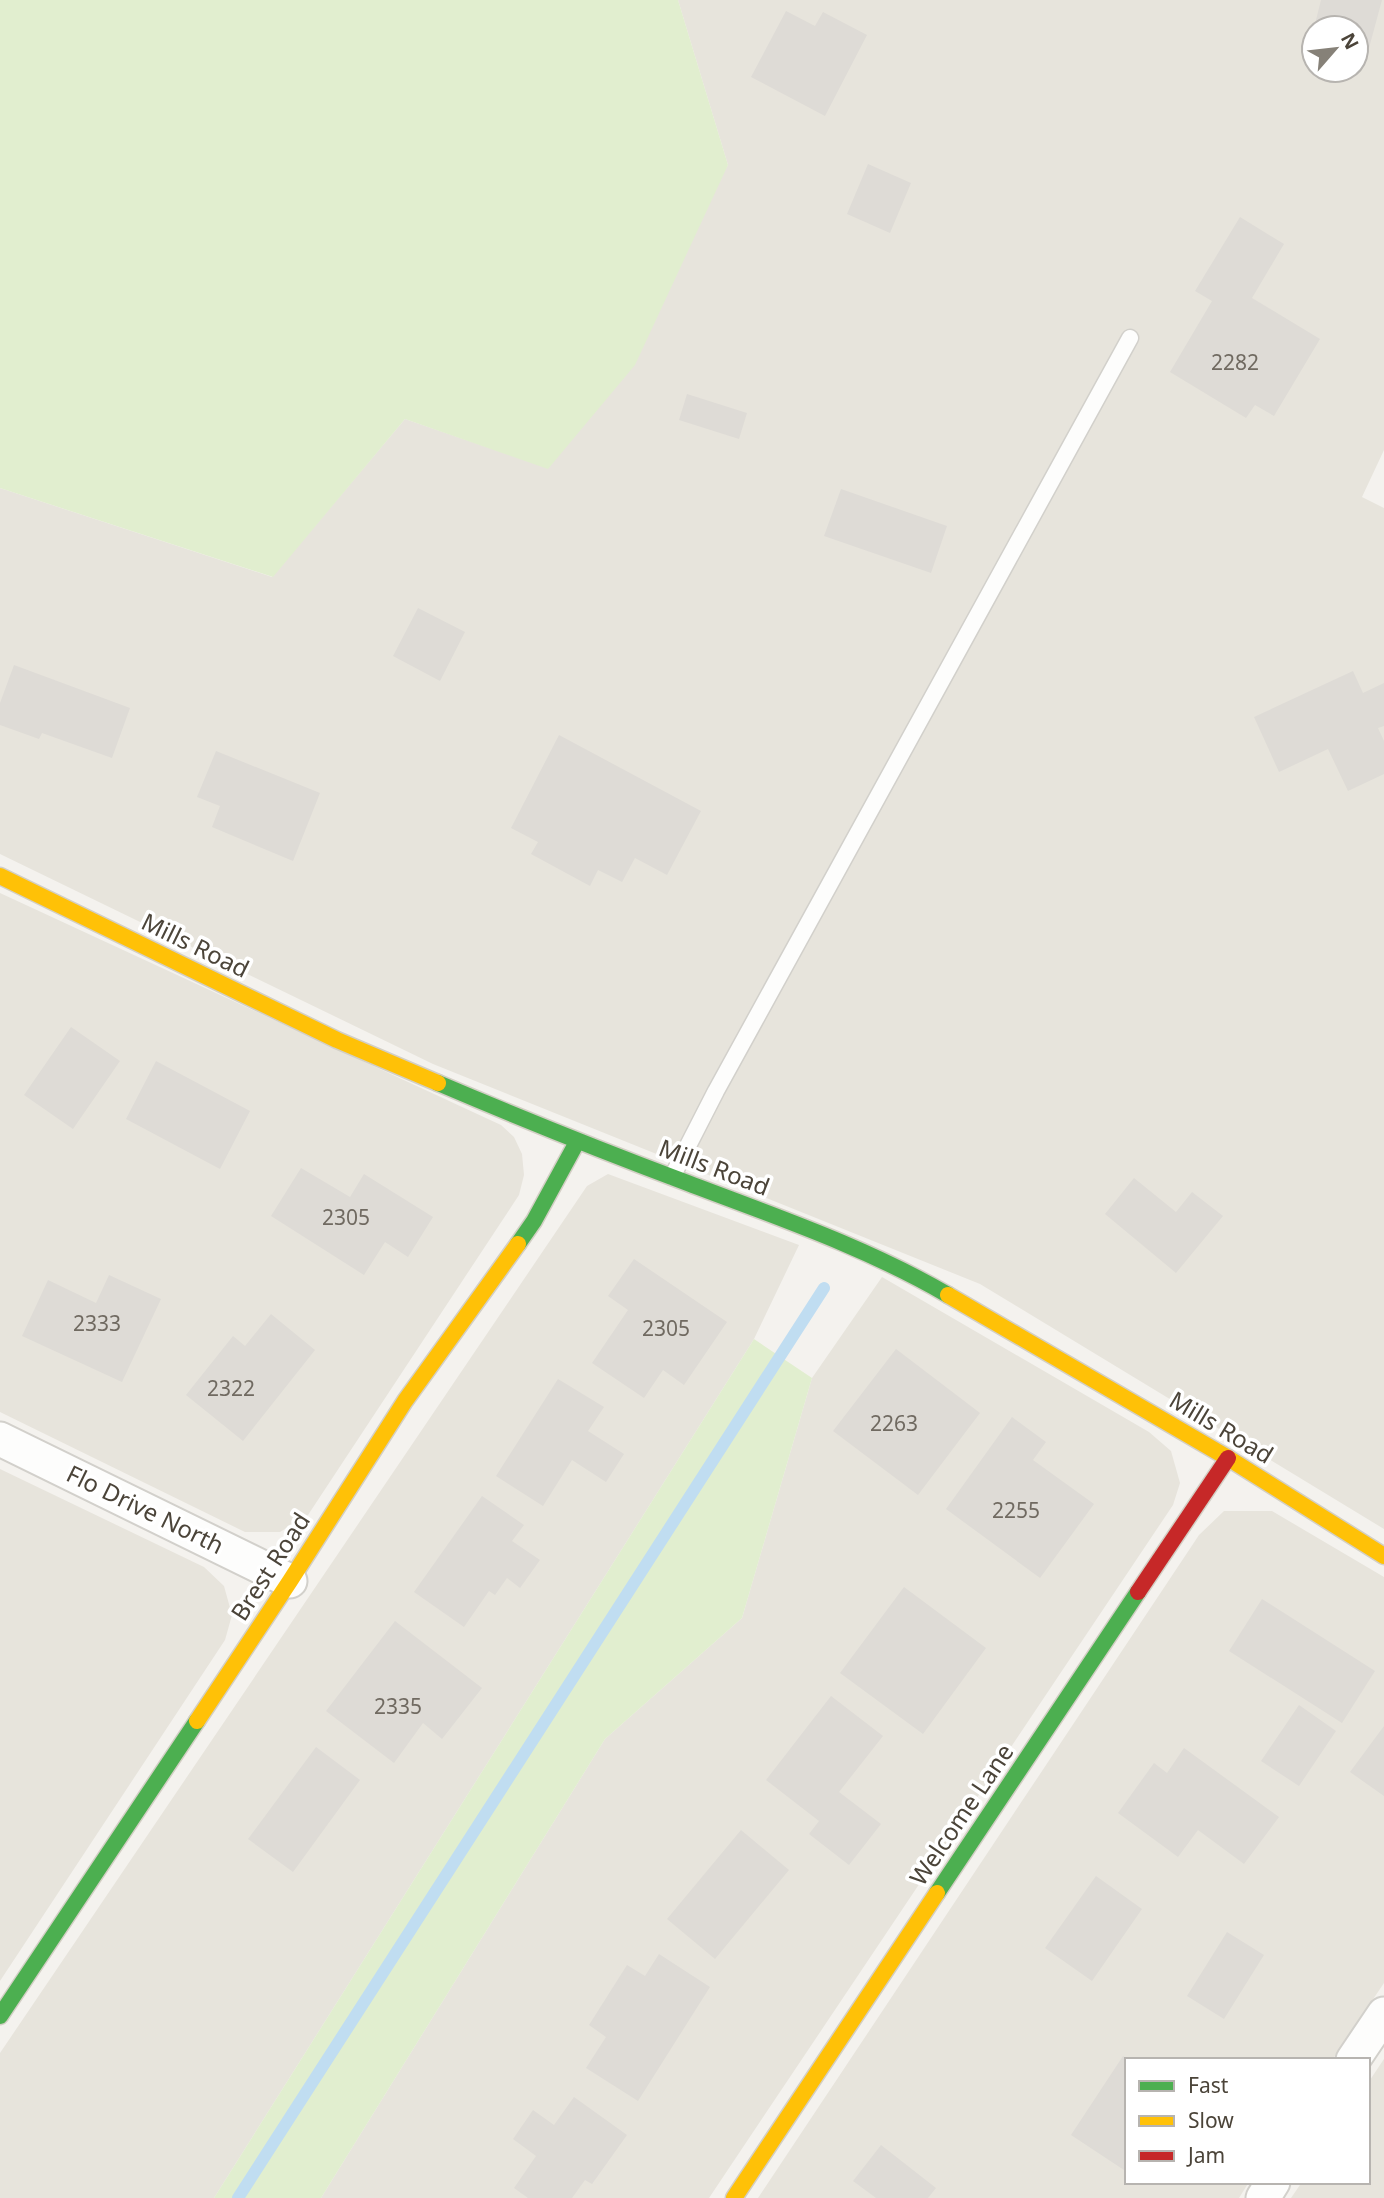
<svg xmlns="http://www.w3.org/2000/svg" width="1384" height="2198" viewBox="0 0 1384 2198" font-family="'Noto Sans',sans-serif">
	<rect width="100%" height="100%" fill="#f4f2ee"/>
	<path fill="#e7e4dc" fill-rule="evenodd" d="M678,0h706v450l-22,47 22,11v1021l-404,-245 -547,-220 -433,-210v-366l272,89 133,-158 143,49 180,-303zM1314,28h42v42h-42z
		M0,893l501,232 13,12 8,17 2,21 -5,20 -211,320 -28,17h-35l-245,-120z
		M608,1174l191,71 -45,94 -540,859h-214v-145l587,-867z
		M882,1277l267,155 22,19 9,32 -7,22 -464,693h-388l284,-459 137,-121 70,-240z
		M0,1469l204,98 20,19 8,29 -7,25 -225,341z
		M1224,1511h48l112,66v406l-52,77h-205v122h122l-10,16h-481l441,-663z
		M1384,2059v139h-93l11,-16h66v-99z"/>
	<path fill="#e1eecf" d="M0,0h678l50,165 -93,200 -87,104 -143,-50 -132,158 -273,-89z
		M754,1339l58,39 -70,240 -137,121 -284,459h-107z"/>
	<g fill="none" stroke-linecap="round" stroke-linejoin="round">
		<path stroke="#c0ddf1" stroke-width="12" d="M238,2198l586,-910"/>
	</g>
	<path fill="#dedbd6" d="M1321,0h61l-13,48 -13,-4v-16h-42z
		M786,11l29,15 8,-14 44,23 -42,81 -74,-39z
		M868,164l43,19 -21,50 -43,-19z
		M1240,217l44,27 -32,54 68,41 -46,77 -19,-11 -9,13 -76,-46 42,-71 -17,-10z
		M687,394l60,19 -8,26 -60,-19z
		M841,489l106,37 -16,47 -107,-37z
		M418,608l47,24 -25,49 -47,-25z
		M14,665l116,43 -18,50 -70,-25 -3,6 -39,-14v-22z
		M1353,671l10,22 21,-10v43l-6,2 6,13v33l-36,17 -20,-42 -49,23 -25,-55z
		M559,735l142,76 -34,64 -32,-17 -13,24 -24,-12 -8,16 -59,-32 7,-12 -27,-14z
		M216,751l104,42 -27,68 -81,-34 8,-21 -23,-9z
		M71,1027l49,34 -47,68 -49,-34z
		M156,1061l94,50 -30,58 -94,-50z
		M301,1168l49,29 14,-23 69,43 -25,40 -23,-15 -21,33 -93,-59z
		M1134,1178l42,34 16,-20 31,24 -47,57 -71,-59z
		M634,1259l93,63 -43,63 -21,-15 -19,28 -52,-35 36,-53 -20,-14z
		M109,1275l52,24 -39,83 -100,-46 26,-56 48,23z
		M271,1314l44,36 -72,91 -57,-46 47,-59 12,10z
		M896,1349l84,64 -62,82 -85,-64z
		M558,1379l46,28 -16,24 36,23 -18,28 -34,-22 -29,46 -47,-30z
		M1012,1417l34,25 -13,18 61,44 -54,74 -94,-69z
		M482,1496l42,29 -12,16 28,19 -20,28 -13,-10 -12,17 -6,-4 -25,36 -50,-35z
		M904,1587l82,61 -63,86 -83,-61z
		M1262,1599l113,72 -33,52 -113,-72z
		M395,1621l87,67 -40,51 -19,-16 -29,40 -68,-52z
		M831,1696l52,40 -44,56 42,32 -32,41 -40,-31 10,-13 -53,-41z
		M1299,1705l37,26 -37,55 -38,-25z
		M1384,1726v70l-34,-24z
		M316,1747l44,33 -67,92 -45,-33z
		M1184,1748l95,69 -35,47 -46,-34 -20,27 -60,-44 36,-50 13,10z
		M741,1830l48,40 -74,89 -48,-40z
		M1096,1876l46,33 -50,72 -47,-33z
		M1227,1932l37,23 -40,64 -37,-23z
		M659,1954l51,33 -72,114 -52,-33 20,-31 -17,-12 38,-60 18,11z
		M1123,2056l4,3v113l-56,-37z
		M574,2097l53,38 -35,49 -7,-4 -13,18h-44l-14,-10 22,-32 -23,-17 20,-29 21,15z
		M881,2145l55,43 -8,10h-52l-23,-17z"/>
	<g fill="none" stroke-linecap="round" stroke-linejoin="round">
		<defs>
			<path id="lane" d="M672,1177l44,-86 414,-753"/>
			<path id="street" d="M0,1439l290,142
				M1353,2060l31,-46
				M1263,2198l10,-16"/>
			<path id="fast" d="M438,1083c82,35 164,68 247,99 89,34 181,65 263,113
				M518,1244l16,-23 43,-79
				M937,1893l201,-301
				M0,2016l197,-295"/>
			<path id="slow" d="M0,876l337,164 101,43
				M948,1295l280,163 156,98
				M197,1721l93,-140 115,-180 113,-157
				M734,2198l203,-305"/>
			<path id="jam" d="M1138,1592l90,-134"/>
		</defs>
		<use href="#lane" stroke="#d2d0cb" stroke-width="19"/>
		<use href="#street" stroke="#d2d0cb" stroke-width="37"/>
		<use href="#fast" stroke="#d3cfc5" stroke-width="19"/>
		<use href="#slow" stroke="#d3cfc5" stroke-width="19"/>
		<use href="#jam" stroke="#d3cfc5" stroke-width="19"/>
		<use href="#lane" stroke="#fdfdfc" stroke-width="16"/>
		<use href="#street" stroke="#fdfdfc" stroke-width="33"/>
		<use href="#fast" stroke="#4caf50" stroke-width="16"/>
		<use href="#slow" stroke="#ffc107" stroke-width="16"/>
		<use href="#jam" stroke="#c62828" stroke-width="16"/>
	</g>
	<g text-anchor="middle" stroke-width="7" stroke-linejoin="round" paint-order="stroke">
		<g font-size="21" fill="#706a61">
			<text x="1235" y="370">2282</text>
			<text x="346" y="1225">2305</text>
			<text x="97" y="1331">2333</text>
			<text x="666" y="1336">2305</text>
			<text x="231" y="1396">2322</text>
			<text x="894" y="1431">2263</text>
			<text x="1016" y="1518">2255</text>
			<text x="398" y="1714">2335</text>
		</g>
		<g font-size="24" fill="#4b4439" stroke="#fff">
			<text transform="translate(195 946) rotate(26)" y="8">Mills Road</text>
			<text transform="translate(714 1168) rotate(21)" y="8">Mills Road</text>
			<text transform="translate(1221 1428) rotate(31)" y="8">Mills Road</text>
			<text transform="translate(145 1510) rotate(26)" y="8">Flo Drive North</text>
			<text transform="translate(271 1567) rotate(-57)" y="8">Brest Road</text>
			<text transform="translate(962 1815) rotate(-56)" y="8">Welcome Lane</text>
		</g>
	</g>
	<rect x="1125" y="2058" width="245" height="126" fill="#ffffff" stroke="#b7b4b0" stroke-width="2"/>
	<rect x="1139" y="2081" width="35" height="10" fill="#4caf50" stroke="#b7b4b0" stroke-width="2"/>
	<text x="1188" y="2093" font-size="21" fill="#4b4439">Fast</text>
	<rect x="1139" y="2116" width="35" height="10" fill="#ffc107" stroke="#b7b4b0" stroke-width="2"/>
	<text x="1188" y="2128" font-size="21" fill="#4b4439">Slow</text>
	<rect x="1139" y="2151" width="35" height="10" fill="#c62828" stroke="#b7b4b0" stroke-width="2"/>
	<text x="1188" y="2163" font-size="21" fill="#4b4439">Jam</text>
	<g transform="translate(1335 49) rotate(62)"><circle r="33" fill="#ffffff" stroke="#b7b4b0" stroke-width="2"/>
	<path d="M0-5L12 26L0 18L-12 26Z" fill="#868178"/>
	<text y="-10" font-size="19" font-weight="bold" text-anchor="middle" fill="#4b4439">N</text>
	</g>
</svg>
